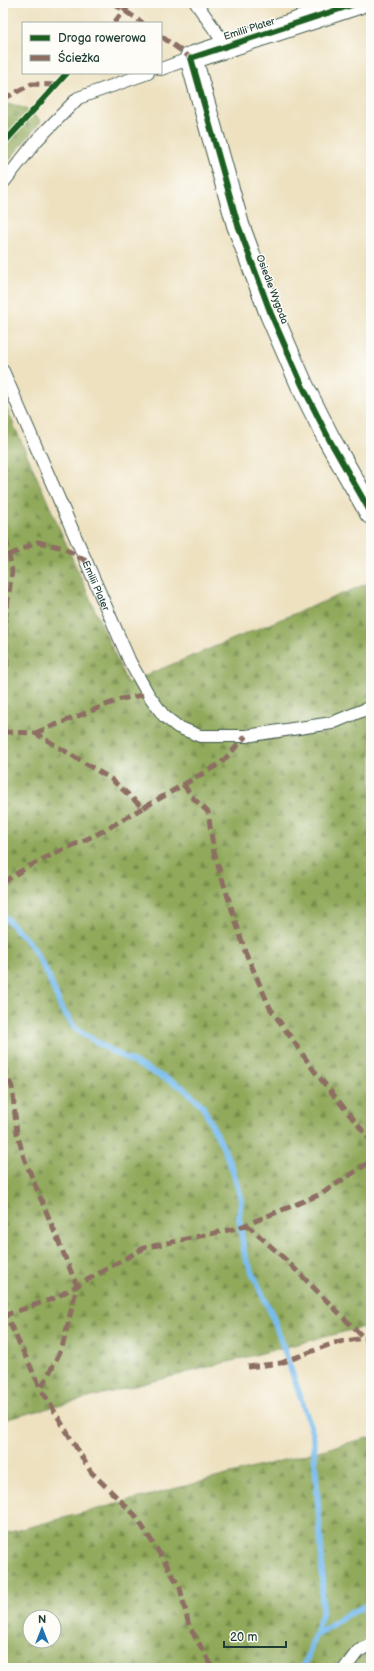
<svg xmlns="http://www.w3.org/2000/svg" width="374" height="1671" viewBox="0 0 374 1671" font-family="'Balsamiq Sans',sans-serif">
	<defs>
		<pattern id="forest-firs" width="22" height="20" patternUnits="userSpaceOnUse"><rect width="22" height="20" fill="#90a95a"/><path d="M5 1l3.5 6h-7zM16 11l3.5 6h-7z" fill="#758b4b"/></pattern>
	</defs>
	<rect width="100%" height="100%" fill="#fdfcf7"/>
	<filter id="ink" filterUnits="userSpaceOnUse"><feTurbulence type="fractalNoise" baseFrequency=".025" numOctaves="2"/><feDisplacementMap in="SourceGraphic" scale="8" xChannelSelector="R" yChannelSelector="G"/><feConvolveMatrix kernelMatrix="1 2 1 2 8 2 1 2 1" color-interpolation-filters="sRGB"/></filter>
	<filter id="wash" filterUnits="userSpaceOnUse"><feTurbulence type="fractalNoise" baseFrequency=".012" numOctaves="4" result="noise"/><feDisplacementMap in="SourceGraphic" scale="16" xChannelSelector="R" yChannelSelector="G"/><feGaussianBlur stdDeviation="0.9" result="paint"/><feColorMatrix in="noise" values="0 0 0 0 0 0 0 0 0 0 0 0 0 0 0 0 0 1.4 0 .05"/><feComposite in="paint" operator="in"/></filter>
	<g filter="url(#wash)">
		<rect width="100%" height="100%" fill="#ede1c0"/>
		<path fill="url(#forest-firs)" stroke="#587347" fill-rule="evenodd" d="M3,103l21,5 17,13 -38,46z
			M3,400l124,283 244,-101v743l-368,95z
			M371,1437v231h-368v-134zM30,1617h24v24h-24z"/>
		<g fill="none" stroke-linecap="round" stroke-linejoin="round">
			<path stroke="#78bcee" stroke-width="6" d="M3,916l4,3 24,26 17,30 13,33 15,21 32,20 74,38 20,18 22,44 9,22 8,29 -2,17 6,40 28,60 40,117 9,126v54l-15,45 -5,9
				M314,1637l29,-20 28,-14"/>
		</g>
	</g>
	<g filter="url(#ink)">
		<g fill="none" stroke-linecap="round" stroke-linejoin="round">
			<defs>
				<g id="lane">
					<path d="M196,3l30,43"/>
					<path d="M161,69l30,-11"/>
					<path d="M3,183l34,-43 41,-42 70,-25"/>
					<path id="s1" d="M3,371l127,291 18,32 16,22 14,11 22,9h46l86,-13 39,-16"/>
					<path d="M345,1668l13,-17 13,-6"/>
				</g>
				<path id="street" d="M358,3l-167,55 47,167 33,89 31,71 27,54 42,74"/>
			</defs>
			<use href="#lane" stroke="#3e5649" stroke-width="14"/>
			<use href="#street" stroke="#3e5649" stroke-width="24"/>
			<use href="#lane" stroke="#fff" stroke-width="12"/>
			<use href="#street" stroke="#fff" stroke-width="22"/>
			<path stroke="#8d6e63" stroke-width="5" stroke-dasharray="10 5" stroke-linecap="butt" d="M113,3l30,20
				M114,23l9,-12 10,-8
				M161,36l30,22
				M3,99l29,-15 24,1
				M3,523l9,48 -7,50 2,48
				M9,555l29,-13 26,6 22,13
				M3,732l32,1 76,46 32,29 78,-45 25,-27
				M35,733l86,-34 27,-5
				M183,784l11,15 14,13 6,41 31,98 25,57 45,64 56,69
				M3,883c26,-20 59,-32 88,-46 18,-8 34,-20 52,-29
				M3,1067l9,20 5,46 7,25 53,128 -15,62 -21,41 50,83 44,43 30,47 15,26 9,38 24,42
				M246,1224l40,36 85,85
				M3,1309l38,80
				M3,1316l52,-18 89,-50 94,-20 83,-34 50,-33
				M248,1367l33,-4 53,-20 30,-5"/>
			<defs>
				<path id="cycleway" d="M358,3l-167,55 47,167 33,89 31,71 27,54 42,74
					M3,144l64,-71"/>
			</defs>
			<use href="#cycleway" stroke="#fdfcf7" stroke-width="8"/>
			<use href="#cycleway" stroke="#1b5e20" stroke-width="6"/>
		</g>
	</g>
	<g text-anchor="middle" stroke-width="3" stroke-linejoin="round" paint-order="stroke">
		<g font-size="10" fill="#1f3d34" stroke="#fdfcf7">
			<text transform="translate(249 28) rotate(-18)" y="4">Emilii Plater</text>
			<text transform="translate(273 289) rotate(69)" y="4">Osiedle Wygoda</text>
			<text dy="4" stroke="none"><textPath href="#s1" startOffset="234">Emilii Plater</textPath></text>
		</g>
	</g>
	<rect width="374" height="1671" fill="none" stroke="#fdfcf7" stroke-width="16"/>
	<rect x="22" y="22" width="140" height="52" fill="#fdfcf7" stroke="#a4b0a9"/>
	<rect x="30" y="35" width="20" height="6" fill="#1b5e20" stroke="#a4b0a9"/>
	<text x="58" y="42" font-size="12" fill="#1f3d34">Droga rowerowa</text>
	<rect x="30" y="55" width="20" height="6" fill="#8d6e63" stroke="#a4b0a9"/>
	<text x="58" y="62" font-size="12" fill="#1f3d34">Ścieżka</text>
	<g transform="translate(42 1629)"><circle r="19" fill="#fdfcf7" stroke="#a4b0a9"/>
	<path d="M0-3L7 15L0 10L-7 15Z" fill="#1f6fb2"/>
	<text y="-6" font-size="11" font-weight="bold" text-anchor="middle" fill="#1f3d34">N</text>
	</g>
	<path d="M224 1641v6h62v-6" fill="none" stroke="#1f3d34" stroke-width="2"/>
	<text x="230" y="1641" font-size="12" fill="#1f3d34" stroke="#fdfcf7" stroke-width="3" paint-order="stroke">20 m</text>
</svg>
